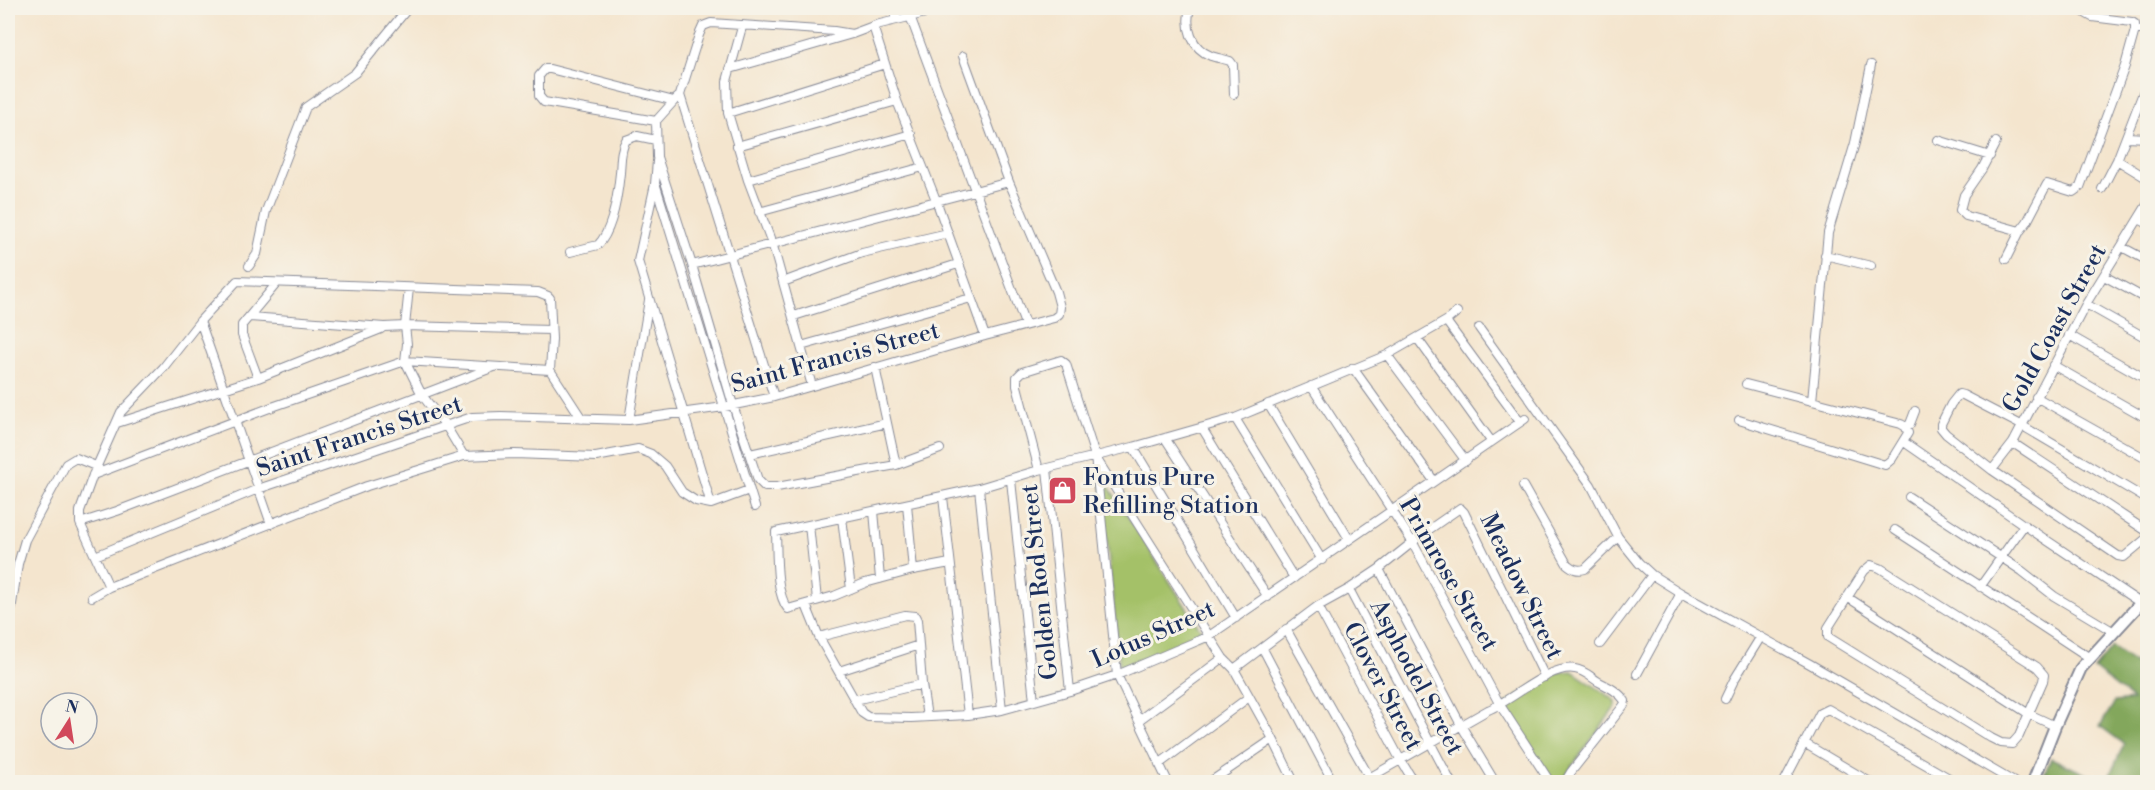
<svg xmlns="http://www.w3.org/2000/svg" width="2155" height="790" viewBox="0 0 2155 790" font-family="'Libre Bodoni',serif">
	<rect width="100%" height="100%" fill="#f7f3e8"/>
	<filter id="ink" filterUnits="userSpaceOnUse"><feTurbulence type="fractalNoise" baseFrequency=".0167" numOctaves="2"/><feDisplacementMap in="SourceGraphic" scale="12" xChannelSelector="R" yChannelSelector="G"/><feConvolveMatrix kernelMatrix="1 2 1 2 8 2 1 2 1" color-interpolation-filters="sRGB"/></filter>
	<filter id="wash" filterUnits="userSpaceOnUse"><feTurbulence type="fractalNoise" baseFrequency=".008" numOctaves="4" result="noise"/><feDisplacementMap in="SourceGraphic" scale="24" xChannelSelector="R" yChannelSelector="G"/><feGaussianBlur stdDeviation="1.35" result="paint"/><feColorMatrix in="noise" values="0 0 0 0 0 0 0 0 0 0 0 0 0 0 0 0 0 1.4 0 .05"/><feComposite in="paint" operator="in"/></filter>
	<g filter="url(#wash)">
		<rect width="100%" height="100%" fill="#f4e5ce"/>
		<path fill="#a4c168" stroke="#607863" stroke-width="1.5" d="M1100,473l104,162 -84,34z
			M1572,671l44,30v5l-46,63 -7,13h-10l-49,-77 49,-32z"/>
		<path fill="#83a75c" stroke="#4f6b5d" stroke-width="1.5" d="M2112,647l35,25v110h-40l17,-38 -24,-18 15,-24 18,-2 -39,-31z
			M2051,758l52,24h-62z"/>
	</g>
	<g filter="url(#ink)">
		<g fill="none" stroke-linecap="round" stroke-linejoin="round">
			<defs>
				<path id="street" d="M1046,8h66
					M1145,8h14
					M1190,8c-5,19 1,40 21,48 6,2 13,3 19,5l3,4 1,29
					M2083,8l2,5 7,4 40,5 3,2v6h13
					M910,16l115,308
					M894,20l4,-12
					M873,26l24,75 39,99 49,136
					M742,27l-15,54 1,32 20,67 25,66 39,140
					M730,69l122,-35 24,-9 66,-16 23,-1
					M674,101l-18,20 1,36 35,108 41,140 25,75 7,7h12l119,-22 44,-16
					M728,113l157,-49
					M656,121l-112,-19 -5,-6v-20l6,-7h5l124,32 3,-3
					M2126,137l22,1
					M1938,140l52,16
					M1996,142l-14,27 -18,26 -4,15 6,6 54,15 7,-9 20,-38 26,8 7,-5 45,-121 10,-36
					M737,146l160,-45
					M2117,160l31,19
					M657,161l-2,23 -17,77 73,243
					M748,180l163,-46
					M656,186l99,321
					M2102,189l15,-29 31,-80
					M759,212l164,-45
					M2139,219l9,5
					M2122,247l26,14
					M570,252l28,-7c15,-15 20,-52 22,-72 1,-11 0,-23 6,-33l11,-4 19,4
					M1825,255l46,11
					M2006,259l14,-28
					M692,265l317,-83
					M249,266l8,-12 9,-43 40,-104 49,-34 53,-65
					M2104,276l44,24
					M783,282l79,-29 86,-20
					M409,288l-4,38 2,18 -2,17 17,34 24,31 18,30
					M2086,304l62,35
					M794,316l164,-52
					M250,317l134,10 21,-1 146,4
					M200,321l71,203
					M1446,321l74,101
					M1479,328l112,157 27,52 21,26 13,12 29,18 129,71 204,118
					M2069,335l79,45
					M1417,338l74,103
					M801,346l170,-48
					M1387,355l79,106
					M2053,365l95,54
					M875,367l21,98
					M1353,368l81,113
					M258,378l-16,-43v-10l35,-42
					M1746,384l66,17
					M1311,386l102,157 87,162 50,77
					M774,397l-94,-302 19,-60 4,-9 8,-3 123,8 18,3
					M2036,397l112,63
					M1268,404l81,135
					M1235,418l87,142
					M629,420l20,-120
					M1739,420l146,45 7,-6 16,-26 -2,-6 -5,-3 -89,-23 16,-168 27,-90 16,-78
					M117,423l141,-45 123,-49
					M1906,427l4,-3 5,-13
					M1202,428l92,150
					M1165,438l103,159
					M1904,442l120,83 115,77
					M2013,443l135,89
					M1133,447l103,171
					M750,454l137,-31
					M1096,458l127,200 11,11 39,70 21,43
					M1047,469l23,222
					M1039,470l-22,-84v-9l5,-5 39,-12 5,4 29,92 22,219 51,107
					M1992,470l21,-27 73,-139 62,-101
					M93,475l179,-68 133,-46 145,9 32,49
					M1011,480l23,221
					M1523,486l44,78c6,5 10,7 18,5l33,-32
					M979,488l23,222
					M943,497l25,218
					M1909,497l113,74 32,25 60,36
					M2148,500l-127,-75 -58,-30 -4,-1 -8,10 -10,20v4l5,6 46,36 126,86 6,1 24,-20
					M907,504l6,66
					M874,511l6,68
					M842,518l9,71
					M80,523l37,-12 377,-144
					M809,525l8,75
					M1895,530l195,128
					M95,556l163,-67 214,-72 29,-1 128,4 95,-13 50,-10 211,-61 69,-18 5,-4 1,-7 -4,-15 -47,-110 -46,-126
					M950,563l-37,7 -48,13 -31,13 -46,13c-13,-15 -11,-57 -12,-77l203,-44 60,-18 94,-23 102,-29 152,-63 59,-34 11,-9
					M1871,565l9,3 157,99 7,8 -1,6 -24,55 -7,8 -11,-1 -10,-5 -163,-101v-9l36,-57z
					M1379,569l83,158 33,55
					M109,587l-29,-64v-12l13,-36 28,-63 42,-44 37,-47 37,-40 301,11 10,4 2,2 2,41 -2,31
					M1980,587l44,-62
					M1349,589l102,193
					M92,597l17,-10 258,-101 97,-30 51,-2 81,3 42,-8 13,5 14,12 17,26 14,9 15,3 38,-14
					M1847,597l182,117 26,12
					M806,605l13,32 43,76 6,4 43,1 57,-3 34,-5 68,-19 47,-16 92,-39 316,-217
					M1318,606l82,153 14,23
					M1286,629l86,153
					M8,631l10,-67 7,-24 41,-76 10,-6 22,9
					M819,637l86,-22 10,1 2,4 5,64 5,33
					M1600,644l52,-69
					M1263,649l70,133
					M1234,669l84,-63 31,-17 30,-20 45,-36 36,-25 4,4 81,165
					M839,671l80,-26
					M1637,674l44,-81
					M1725,699l9,-19 26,-42
					M855,700l67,-16
					M1139,720l84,-62
					M1804,743l66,39
					M1159,764l90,-67
					M1210,782l63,-43
					M1362,782l126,-72c24,-9 62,-46 87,-41 9,1 17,9 24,13 10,5 20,10 26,19l-1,4 -53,67 -6,10
					M1784,782l36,-69 8,-4 128,73"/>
				<path id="secondary" d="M2033,782l22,-56 26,-58 67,-73"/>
			</defs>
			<use href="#street" stroke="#888a96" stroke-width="10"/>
			<use href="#secondary" stroke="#888a96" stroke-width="14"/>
			<use href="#street" stroke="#fff" stroke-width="8"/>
			<use href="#secondary" stroke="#fff" stroke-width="10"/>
		</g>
	</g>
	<defs>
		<symbol id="shop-square" viewBox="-11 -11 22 22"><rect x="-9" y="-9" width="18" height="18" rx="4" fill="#d1495b" stroke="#f7f3e8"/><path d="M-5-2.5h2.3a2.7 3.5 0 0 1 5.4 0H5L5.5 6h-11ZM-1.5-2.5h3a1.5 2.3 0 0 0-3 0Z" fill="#fff"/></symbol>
	</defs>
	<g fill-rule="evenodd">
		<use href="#shop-square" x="1046" y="474" width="33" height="33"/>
	</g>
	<g text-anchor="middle" stroke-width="6" stroke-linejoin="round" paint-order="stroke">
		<g font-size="24" fill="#1b2f5e" stroke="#f7f3e8">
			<text transform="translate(2054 328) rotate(-61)" y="8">Gold Coast Street</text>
			<text transform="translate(835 357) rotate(-15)" y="8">Saint Francis Street</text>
			<text transform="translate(359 436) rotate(-18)" y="8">Saint Francis Street</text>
			<text transform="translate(1449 574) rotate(60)" y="8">Primrose Street</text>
			<text transform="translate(1039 582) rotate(-96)" y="8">Golden Rod Street</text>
			<text transform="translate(1522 586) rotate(64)" y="8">Meadow Street</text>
			<text transform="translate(1153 634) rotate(-24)" y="8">Lotus Street</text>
			<text transform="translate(1417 677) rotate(62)" y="8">Asphodel Street</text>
			<text transform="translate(1383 686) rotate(62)" y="8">Clover Street</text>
		</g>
		<g font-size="24" fill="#1b2f5e" stroke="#f7f3e8" text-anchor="start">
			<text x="1083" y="485">Fontus Pure<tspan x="1083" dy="28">Refilling Station</tspan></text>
		</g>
	</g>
	<rect width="2155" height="790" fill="none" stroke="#f7f3e8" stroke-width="30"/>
	<g transform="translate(69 721) rotate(12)"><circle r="28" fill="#f7f3e8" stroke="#9fa5b1" stroke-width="1.5"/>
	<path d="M0-4.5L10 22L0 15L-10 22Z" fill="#d1495b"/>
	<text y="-9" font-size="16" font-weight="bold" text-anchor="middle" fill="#1b2f5e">N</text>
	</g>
</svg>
